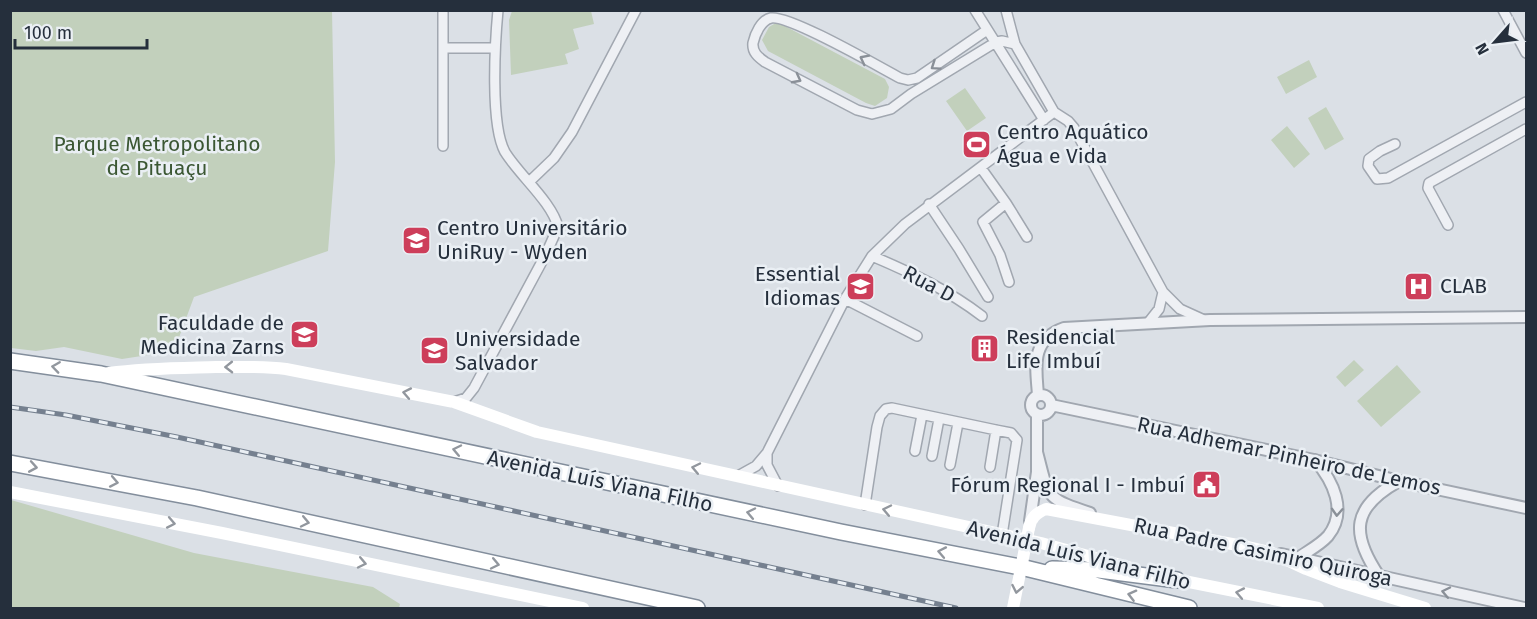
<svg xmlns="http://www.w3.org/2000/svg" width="1537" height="619" viewBox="0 0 1537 619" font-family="'Fira Sans',sans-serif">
	<rect width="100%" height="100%" fill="#dbe0e6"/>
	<path fill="#c2d0bc" d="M11,10l321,1 3,151 -7,89 -134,46 -20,54 -52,8 -58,-12 -28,4 -25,-3z
		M512,11h79l3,13 -21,5 6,20 -14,5 3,10 -57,11 -2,-55z
		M774,24h7l104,55 4,8 -2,11 -12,8 -9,-3 -98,-52 -6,-11 7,-13z
		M1309,60l8,17 -31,17 -9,-17z
		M965,88l21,30 -19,13 -21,-30z
		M1326,107l18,32 -19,11 -17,-32z
		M1287,126l23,28 -16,14 -23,-28z
		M1354,360l10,10 -19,17 -9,-10z
		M1397,365l24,27 -40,35 -24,-26z
		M11,500l183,53 179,34 27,17 -1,4h-388z"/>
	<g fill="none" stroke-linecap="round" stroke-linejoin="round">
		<defs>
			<path id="minor" d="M975,10l69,110
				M1006,10l9,34 39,68 14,9 6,7 89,164 17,17 22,10
				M1503,10l23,43
				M987,30l-70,48 -9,2 -8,-2c-21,-11 -110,-63 -129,-60 -10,2 -16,16 -18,25 -1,9 5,14 12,19l92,48 15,4 19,-5 20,-15 85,-52 6,-1 13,3
				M444,48h51
				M1395,144l-15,7 -11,8 -1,7 9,13 11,-1 138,-76
				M443,146v-136
				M981,168l25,35 21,34
				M529,182l25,-24 18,-26 64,-122
				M1006,203l-23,19 17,33 9,27
				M929,204l30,45 29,48
				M1448,225l-20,-37 1,-5 97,-54
				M872,256c40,17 76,34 110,60
				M845,299l72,37
				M1148,323l11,-14 4,-17
				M454,402l12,-4 8,-10 72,-134 12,-27c-6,-25 -39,-52 -53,-75 -15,-27 -10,-110 -7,-142
				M915,451l7,-36
				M767,453v12l11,21
				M932,456l7,-37
				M950,465l8,-42
				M990,467l6,-37
				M738,476l18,-10 11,-13 78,-154 27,-43 33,-32 149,-112
				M865,505l12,-78 3,-11 6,-7 6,-1 104,22 15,3 6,7 -15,95"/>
			<path id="tertiary" d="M1031 405a10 10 0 1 1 20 0a10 10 0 1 1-20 0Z
				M1038,395c-2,-28 -8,-55 26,-67l146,-8 316,-3
				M1051,405l263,55 85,21 127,27
				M1037,452c12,45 7,46 53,61
				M1030,521l7,-49v-57
				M1281,554l243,54
				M1298,558c10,-7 22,-13 30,-22 20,-25 5,-55 -13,-76
				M1379,576c-29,-43 -27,-69 20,-95"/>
			<path id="trunk" d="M10,361l91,13 740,158 184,36 164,40
				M10,463l187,35 500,110
				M1052,569l47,1 78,10"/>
		</defs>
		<use href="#minor" stroke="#a1a7b0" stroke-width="12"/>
		<use href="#tertiary" stroke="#a1a7b0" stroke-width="14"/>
		<use href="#trunk" stroke="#838e9c" stroke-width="18"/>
		<use href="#minor" stroke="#eef0f4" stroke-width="9"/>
		<use href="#tertiary" stroke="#eef0f4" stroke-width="10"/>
		<path stroke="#fff" stroke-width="12" d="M109,373c36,-5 71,-5 107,-6 23,0 47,-1 70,2l168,33 83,30 504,111 94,26
			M10,492l212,41 361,75
			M1029,528c2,-10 7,-15 17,-19l202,38 22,5 36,17 34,13 85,26
			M1169,578l149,30"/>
		<use href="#trunk" stroke="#fff" stroke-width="15"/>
		<defs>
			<path id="rail" d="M10,407l56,8 111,22 779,171"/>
		</defs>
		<use href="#rail" stroke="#75808f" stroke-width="5"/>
		<use href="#rail" stroke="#eaeff4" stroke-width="3" stroke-dasharray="9" stroke-linecap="butt"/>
		<path stroke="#fff" stroke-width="12" d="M1013,608l16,-80"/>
	</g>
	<defs><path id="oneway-chevron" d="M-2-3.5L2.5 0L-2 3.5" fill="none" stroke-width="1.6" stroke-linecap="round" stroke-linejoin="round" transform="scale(1.5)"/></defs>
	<g stroke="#8a9098">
		<use href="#oneway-chevron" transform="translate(864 59) rotate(-153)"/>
		<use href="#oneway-chevron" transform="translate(935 66) rotate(146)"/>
		<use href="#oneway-chevron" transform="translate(797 79) rotate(28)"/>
		<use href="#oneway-chevron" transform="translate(1337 512) rotate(93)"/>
		<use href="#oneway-chevron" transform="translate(1446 592) rotate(-168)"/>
	</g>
	<g stroke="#92979e">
		<use href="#oneway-chevron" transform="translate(56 367) rotate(-172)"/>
		<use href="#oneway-chevron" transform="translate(229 367) rotate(179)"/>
		<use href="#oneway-chevron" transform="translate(407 393) rotate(-169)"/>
		<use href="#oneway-chevron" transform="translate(457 450) rotate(-168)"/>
		<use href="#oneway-chevron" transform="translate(33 467) rotate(10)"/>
		<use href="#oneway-chevron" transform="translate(696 468) rotate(-168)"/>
		<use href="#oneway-chevron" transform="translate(114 482) rotate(11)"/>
		<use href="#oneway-chevron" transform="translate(887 510) rotate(-168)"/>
		<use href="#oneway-chevron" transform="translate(751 513) rotate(-168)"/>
		<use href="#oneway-chevron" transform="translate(305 522) rotate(12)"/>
		<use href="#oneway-chevron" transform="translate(171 523) rotate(11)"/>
		<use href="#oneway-chevron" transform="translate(942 552) rotate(-169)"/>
		<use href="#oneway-chevron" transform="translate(362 563) rotate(12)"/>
		<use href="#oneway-chevron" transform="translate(495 564) rotate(12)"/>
		<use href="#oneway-chevron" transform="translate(1017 589) rotate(101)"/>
		<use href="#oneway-chevron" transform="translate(1240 593) rotate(-169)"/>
		<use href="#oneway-chevron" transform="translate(1132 595) rotate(-166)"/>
	</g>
	<defs>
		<symbol id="stadium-square" viewBox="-11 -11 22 22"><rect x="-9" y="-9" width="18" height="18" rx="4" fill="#cd3e5a" stroke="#eaeff4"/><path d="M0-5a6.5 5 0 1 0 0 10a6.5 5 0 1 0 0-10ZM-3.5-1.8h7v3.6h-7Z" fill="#fff"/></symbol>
		<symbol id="university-square" viewBox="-11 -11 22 22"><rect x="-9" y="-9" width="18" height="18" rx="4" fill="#cd3e5a" stroke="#eaeff4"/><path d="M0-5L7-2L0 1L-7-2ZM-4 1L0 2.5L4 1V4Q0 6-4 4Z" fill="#fff"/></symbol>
		<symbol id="school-square" viewBox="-11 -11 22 22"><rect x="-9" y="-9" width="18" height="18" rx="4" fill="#cd3e5a" stroke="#eaeff4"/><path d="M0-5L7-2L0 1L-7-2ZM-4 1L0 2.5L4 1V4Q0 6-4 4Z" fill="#fff"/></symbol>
		<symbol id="hospital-square" viewBox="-11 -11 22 22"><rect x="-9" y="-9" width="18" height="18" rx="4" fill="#cd3e5a" stroke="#eaeff4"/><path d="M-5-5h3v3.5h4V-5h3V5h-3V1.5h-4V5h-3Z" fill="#fff"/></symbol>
		<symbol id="building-square" viewBox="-11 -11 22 22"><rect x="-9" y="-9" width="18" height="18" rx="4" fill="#cd3e5a" stroke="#eaeff4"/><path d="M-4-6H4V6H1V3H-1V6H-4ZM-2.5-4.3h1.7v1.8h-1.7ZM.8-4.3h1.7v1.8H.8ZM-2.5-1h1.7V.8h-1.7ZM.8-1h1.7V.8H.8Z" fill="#fff"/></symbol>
		<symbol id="civic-square" viewBox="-11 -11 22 22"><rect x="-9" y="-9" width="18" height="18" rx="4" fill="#cd3e5a" stroke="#eaeff4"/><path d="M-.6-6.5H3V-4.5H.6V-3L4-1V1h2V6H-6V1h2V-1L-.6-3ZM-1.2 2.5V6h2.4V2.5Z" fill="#fff"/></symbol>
	</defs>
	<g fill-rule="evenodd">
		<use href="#stadium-square" x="960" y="128" width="33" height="33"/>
		<use href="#university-square" x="400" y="224" width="33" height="33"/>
		<use href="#school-square" x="844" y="270" width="33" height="33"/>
		<use href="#hospital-square" x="1402" y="270" width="33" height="33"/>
		<use href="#university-square" x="288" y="318" width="33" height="33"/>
		<use href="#building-square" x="968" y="332" width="33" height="33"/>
		<use href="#university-square" x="418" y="334" width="33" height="33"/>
		<use href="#civic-square" x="1190" y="468" width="33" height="33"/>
	</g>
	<g text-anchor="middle" stroke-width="5" stroke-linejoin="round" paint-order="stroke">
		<g font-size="21" fill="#252f3c" stroke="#eaeff4" text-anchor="start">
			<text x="997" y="139">Centro Aquático<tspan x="997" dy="24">Água e Vida</tspan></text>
			<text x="437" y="235">Centro Universitário<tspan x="437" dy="24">UniRuy - Wyden</tspan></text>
			<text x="840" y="281" text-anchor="end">Essential<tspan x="840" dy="24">Idiomas</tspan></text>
			<text x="1440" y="293">CLAB</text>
			<text x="284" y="330" text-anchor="end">Faculdade de<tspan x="284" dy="24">Medicina Zarns</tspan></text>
			<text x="1006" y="344">Residencial<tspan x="1006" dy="24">Life Imbuí</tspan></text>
			<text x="455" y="346">Universidade<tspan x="455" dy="24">Salvador</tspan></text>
			<text x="1185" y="492" text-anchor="end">Fórum Regional I - Imbuí</text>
		</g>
		<g font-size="21" fill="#3b5733" stroke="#eaeff4">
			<text x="157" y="151">Parque Metropolitano<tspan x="157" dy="24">de Pituaçu</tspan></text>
		</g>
		<g font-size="21" fill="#252f3c" stroke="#eaeff4">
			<text transform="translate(929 284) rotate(28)" y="7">Rua D</text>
			<text transform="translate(1289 456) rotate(12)" y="7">Rua Adhemar Pinheiro de Lemos</text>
			<text transform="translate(600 481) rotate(12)" y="7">Avenida Luís Viana Filho</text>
			<text transform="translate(1263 552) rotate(12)" y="7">Rua Padre Casimiro Quiroga</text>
			<text transform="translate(1079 555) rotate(14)" y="7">Avenida Luís Viana Filho</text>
		</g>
	</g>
	<rect width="1537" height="619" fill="none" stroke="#252f3c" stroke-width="24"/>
	<g transform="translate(1495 42) rotate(242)" stroke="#eaeff4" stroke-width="4.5" paint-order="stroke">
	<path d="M0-4.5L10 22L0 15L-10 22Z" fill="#252f3c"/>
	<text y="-9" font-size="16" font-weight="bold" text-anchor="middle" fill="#252f3c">N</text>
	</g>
	<path d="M15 39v9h132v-9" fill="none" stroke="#252f3c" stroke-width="3"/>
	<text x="24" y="39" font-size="18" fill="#252f3c" stroke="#eaeff4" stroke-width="4.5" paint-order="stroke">100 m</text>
</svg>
